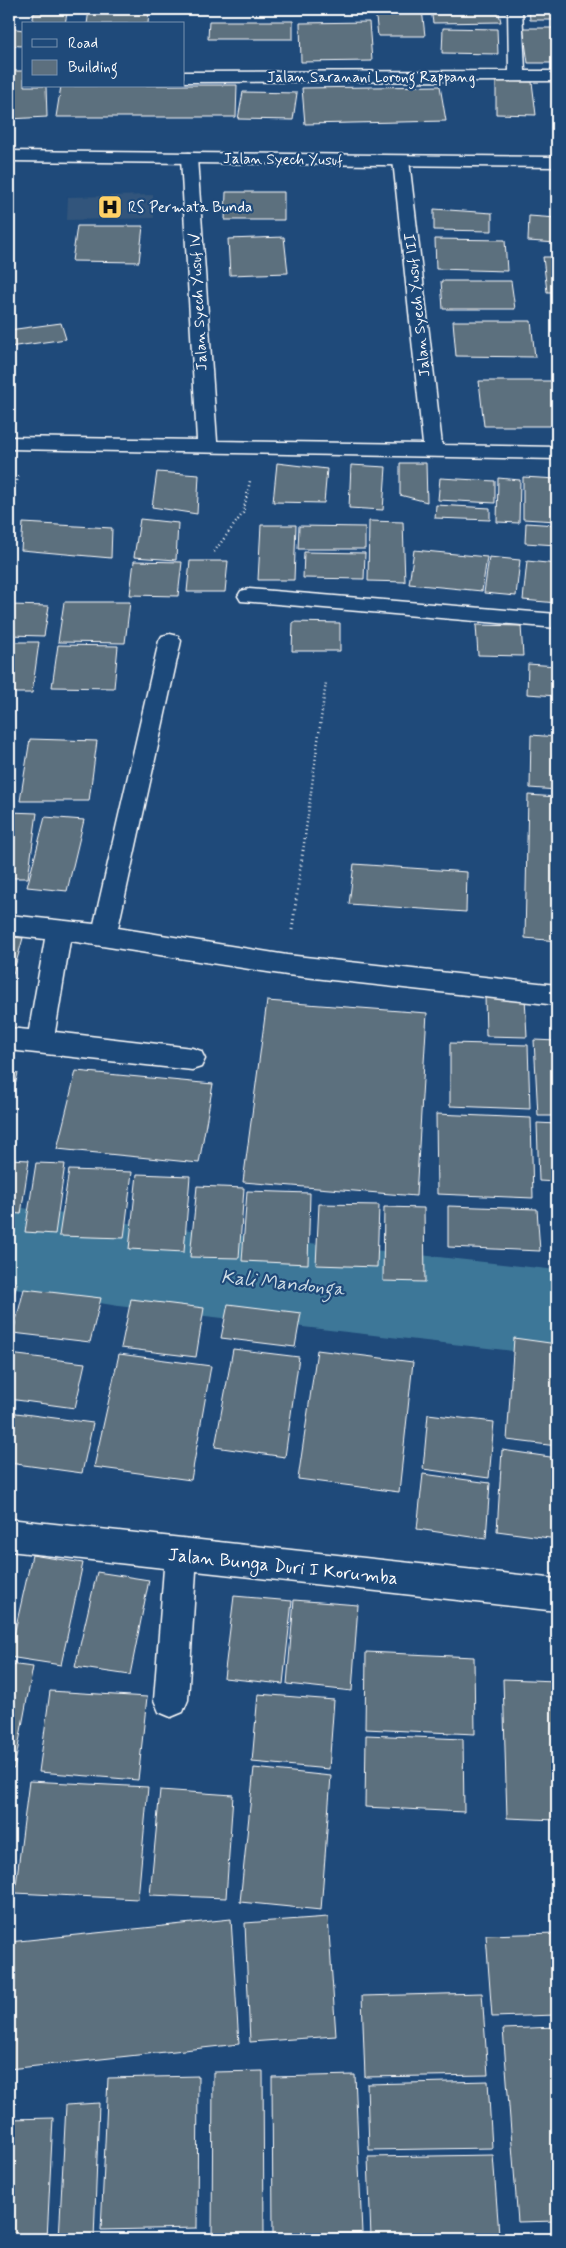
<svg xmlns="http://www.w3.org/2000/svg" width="566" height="2248" viewBox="0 0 566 2248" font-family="Mynerve,sans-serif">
	<rect width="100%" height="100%" fill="#1f4a7a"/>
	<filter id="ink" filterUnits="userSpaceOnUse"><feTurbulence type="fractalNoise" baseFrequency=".02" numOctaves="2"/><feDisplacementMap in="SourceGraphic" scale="10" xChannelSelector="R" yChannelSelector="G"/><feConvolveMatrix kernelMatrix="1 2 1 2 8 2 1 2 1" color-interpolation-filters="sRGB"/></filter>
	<g filter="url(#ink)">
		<path fill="#31557b" d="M153,195l1,23 -87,2 1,-23z"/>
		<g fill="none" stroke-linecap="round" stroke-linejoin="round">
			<path fill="#3e7798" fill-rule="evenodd" d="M9,1206l109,16 439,48v86l-439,-50 -109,-18z"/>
		</g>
		<path fill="#5c6f7e" stroke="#fff" d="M375,9h47l3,27h-47z
			M431,9h67l3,13 -68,1z
			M529,9h28v11h-27z
			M89,10h60l-1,14h-61z
			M34,13h33l-2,11h-33z
			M209,21h84v18h-85z
			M369,22l3,39 -71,1 -1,-39z
			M9,28l15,2v12l-3,4 -12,-1z
			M443,28l54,1 1,25 -56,-1z
			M523,28h34v35h-29z
			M9,71h15v15h22l1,31 -38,2z
			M496,81l36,1 4,33 -40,-1z
			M184,85h53l-1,32h-180l5,-31z
			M440,86l6,35 -141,3 -3,-36z
			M243,92l54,1 -4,27 -55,-1z
			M226,192h58v28h-59z
			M434,209l58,4v18l-58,-1z
			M529,216l28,2v25l-29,-2z
			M77,226h66l-4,36 -67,-1z
			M284,237l4,36 -58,2 -2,-36z
			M435,239l70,1 2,31 -71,-2z
			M543,257h14v35h-10z
			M441,281h70l4,28h-72z
			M453,321h78l4,36 -79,-1z
			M61,323l5,16 -57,8v-17z
			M479,381h78v45h-73z
			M277,463l50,6 -3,34 -51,-1z
			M400,463h26l1,39 -27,-7z
			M351,465l35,2 -3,43 -34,-2z
			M157,472l42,3 -2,39 -45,-7z
			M523,477l34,2v42l-34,-2z
			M440,478l55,3v22l-57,-3z
			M498,478l22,2 -1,43 -22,-1z
			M436,505l54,3v12l-55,-2z
			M140,519l38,4 -2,37 -42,-3z
			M369,521l34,1 2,60 -37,-1z
			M23,523l89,5 -1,30 -90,-8z
			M526,523l31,2v20l-32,-2z
			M261,525h35l-2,55h-36z
			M299,526l66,1v22h-67z
			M414,550l73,7 -5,34 -73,-7z
			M304,552l61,1 -1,26 -61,-1z
			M489,557l31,3 -4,36 -32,-3z
			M134,561l48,1 -4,34 -48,-1z
			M190,561h38l-3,31h-38z
			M527,561l30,3v39l-34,-3z
			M64,602h66l-5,41 -67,-1z
			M9,605l40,1 -5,30 -35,-1z
			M293,622l47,1v28h-48z
			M476,625l45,1 2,30 -45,-1z
			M9,642h30l-7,51h-23z
			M58,645l60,1 -4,42 -62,-1z
			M528,664l29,2v30l-30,-2z
			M531,735l26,2v53l-27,-2z
			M30,739l67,2 -8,60h-69z
			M528,795l29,2v144l-32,-3z
			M9,812l28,1 -9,65h-19z
			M45,817l39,3 -17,71 -40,-4z
			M354,864l113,8 -1,40 -117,-8z
			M9,937l14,1 -14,50z
			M485,996l40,1 2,40 -41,-1z
			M267,1001l160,12 -11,183 -173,-14z
			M534,1040l23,1v75h-19z
			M450,1043l78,2 2,64 -80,-3z
			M76,1071l137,13 -14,79 -142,-14z
			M9,1072l9,1 -9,38z
			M436,1114l95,4 2,80 -96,-4z
			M537,1123l20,1v58l-18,-1z
			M9,1159l20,1 -8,54 -12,-1z
			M36,1163l29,1 -10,70 -30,-2z
			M69,1170l63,2 -8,66 -65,-2z
			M137,1174l53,2 -6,76 -55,-3z
			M197,1186l47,2 -5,70 -49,-1z
			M247,1191l63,2 -2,71 -66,-3z
			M553,1198h4v85z
			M319,1204l60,1 -2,62 -61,-2z
			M448,1206l89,3 3,42 -92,-4z
			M384,1207l40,1 1,74 -42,-1z
			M9,1282l8,1 -8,32z
			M24,1289l77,9 -11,44 -77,-9z
			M131,1299l73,9 -8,49 -75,-9z
			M228,1304l73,9 -6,34 -74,-9z
			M514,1338l43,6v102l-50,-6z
			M233,1349l66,8 -14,100 -70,-10z
			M317,1350l96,12 -14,130 -101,-13z
			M9,1354l76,9 -10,45 -66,-9z
			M119,1354l92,12 -20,114 -97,-13z
			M9,1412l84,11 -11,50 -73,-10z
			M428,1414l66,8 -5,56 -66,-9z
			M502,1450l55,8v81l-60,-8z
			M423,1474l67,9 -4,56 -69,-10z
			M32,1555l51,8 -22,102 -52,-8z
			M97,1572l52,8 -19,95 -55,-8z
			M234,1596l58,5 -9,83 -59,-6z
			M294,1600l64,5 -6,86 -65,-7z
			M366,1652l108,5 1,77 -110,-5z
			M9,1664l24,3 -19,102 -5,-1z
			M503,1679l54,2v139l-50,-2z
			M50,1691l97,6 -9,83 -99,-8z
			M258,1694l76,6 -5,69 -77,-7z
			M366,1735l97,4 1,73 -99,-5z
			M254,1768l77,8 -10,134 -81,-8z
			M29,1781l119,6 -10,112 -123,-6z
			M160,1790l73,5 -7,103 -76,-3z
			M328,1917l8,119 -86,6 -5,-119z
			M231,1919l8,125 -230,25v-127z
			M557,1933v82l-65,2 -6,-82z
			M482,1993l6,82 -123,2 -3,-81z
			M557,2027v194l-39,1 -15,-193z
			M263,2071l1,166 -52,1 1,-166z
			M355,2075l7,158 -89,1 -1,-157z
			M198,2076l-1,152 -96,2 7,-152z
			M488,2081l4,67 -123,2 -2,-66z
			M99,2103l-5,136h-35l7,-134z
			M53,2118l-6,121h-38v-120z
			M493,2155l6,79 -128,4 -3,-81z"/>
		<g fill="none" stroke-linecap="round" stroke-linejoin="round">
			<defs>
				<path id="minor" d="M508,9h14l3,62h32v10l-373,1v-10l325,-1z
					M189,153l6,1 2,4 20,283 206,3 -30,-284 2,-4h12l2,4 33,285 115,2v12l-548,-10v-12l188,3 -16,-282 2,-4z
					M249,589l308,25v14l-316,-27 -3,-5 3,-5z
					M170,634l8,2 3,5 -63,287 169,27 270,30v20l-270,-30 -217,-34 -15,91 137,16 9,3 4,8 -4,8 -9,3 -183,-20v-22l20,2 16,-91 -36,-4v-20l85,9 65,-283 3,-5z
					M9,1519l548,60v32l-361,-40 -8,129 -5,12 -12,5 -12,-5 -5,-12 10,-132 -155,-17z"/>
				<path id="tertiary" d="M9,151l548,6v10l-548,-6z"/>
			</defs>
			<use href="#minor" stroke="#fff" stroke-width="3"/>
			<use href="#tertiary" stroke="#fff" stroke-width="3"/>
			<path stroke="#fff" stroke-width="2.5" stroke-dasharray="1 3" stroke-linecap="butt" d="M9,499l10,-23
				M214,552l29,-39 7,-32
				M303,851l23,-169"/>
			<path stroke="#fff" stroke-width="3" stroke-dasharray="1 4" stroke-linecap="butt" d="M292,930l11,-80"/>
			<use href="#minor" fill="#1f4a7a" fill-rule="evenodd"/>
			<use href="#tertiary" fill="#1f4a7a" fill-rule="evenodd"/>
		</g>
	</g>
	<defs>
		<symbol id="hospital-square" viewBox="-11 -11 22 22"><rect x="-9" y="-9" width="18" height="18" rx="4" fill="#ffd166" stroke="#1f4a7a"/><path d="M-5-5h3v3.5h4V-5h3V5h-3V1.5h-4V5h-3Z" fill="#111"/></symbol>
	</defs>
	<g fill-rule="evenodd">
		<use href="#hospital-square" x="96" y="193" width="28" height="28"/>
	</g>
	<g text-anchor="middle" stroke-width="4.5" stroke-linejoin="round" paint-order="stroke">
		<g font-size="15" fill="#fff" stroke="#1f4a7a">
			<text x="371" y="82">Jalan Saranani Lorong Rappang</text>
			<text transform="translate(283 159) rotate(1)" y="5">Jalan Syech Yusuf</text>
			<text transform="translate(198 302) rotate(-93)" y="5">Jalan Syech Yusuf IV</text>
			<text transform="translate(417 305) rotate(-96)" y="5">Jalan Syech Yusuf III</text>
		</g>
		<g font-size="15" fill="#fff" stroke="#1f4a7a" text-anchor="start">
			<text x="128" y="212">RS Permata Bunda</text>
		</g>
		<g font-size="18" fill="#fff" stroke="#1f4a7a">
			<text transform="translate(283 1566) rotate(6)" y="6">Jalan Bunga Duri I Korumba</text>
		</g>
		<g font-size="19" font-style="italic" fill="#cfdde5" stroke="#1f4a7a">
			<text transform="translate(283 1282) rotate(6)" y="7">Kali Mandonga</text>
		</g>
	</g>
	<rect width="566" height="2248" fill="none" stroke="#1f4a7a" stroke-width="30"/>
	<rect x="15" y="15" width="536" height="2218" fill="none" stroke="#fff" stroke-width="2" filter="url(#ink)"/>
	<rect x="22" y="22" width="162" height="65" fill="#1f4a7a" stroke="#7992af"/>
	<rect x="32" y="39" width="25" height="8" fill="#1f4a7a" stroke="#7992af"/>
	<text x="68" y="48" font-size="15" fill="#ffffff">Road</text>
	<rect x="32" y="60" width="25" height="15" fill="#5c6f7e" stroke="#7992af"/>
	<text x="68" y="72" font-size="15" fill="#ffffff">Building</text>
</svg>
